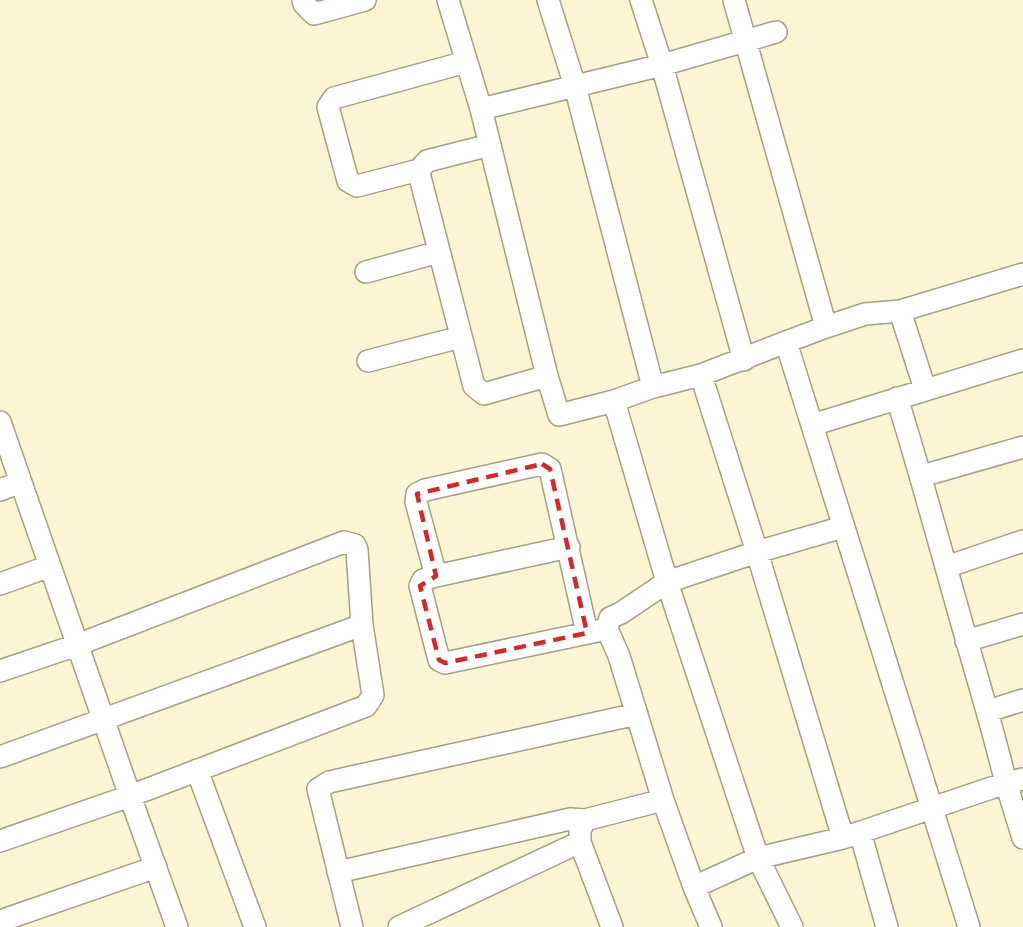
<svg xmlns="http://www.w3.org/2000/svg" width="1023" height="927" viewBox="0 0 1023 927" font-family="'DejaVu Sans',sans-serif">
	<rect width="100%" height="100%" fill="#fbf5d4"/>
	<g fill="none" stroke-linecap="round" stroke-linejoin="round">
		<defs>
			<path id="street" d="M303,0l1,4 10,10 51,-14
				M448,0l33,109 66,267 12,39 55,-14 39,-14 48,-12 85,-33 183,585
				M548,0l27,86 78,301
				M641,0l21,65 82,295
				M734,0l92,327 -40,15
				M481,109l181,-44 114,-33
				M490,145l-63,16 -8,9 1,7 54,209 10,8 63,-18
				M419,170l-62,16 -9,-5 -20,-74 6,-9 132,-36
				M366,272l73,-20
				M900,311l25,78
				M826,327l39,-13 35,-3 123,-37
				M368,361l93,-24
				M701,375l56,177 86,286
				M614,401l53,181 91,276 85,-20 163,-55c-15,-62 -34,-122 -51,-184 -19,-67 -37,-134 -58,-201
				M0,422l130,374 47,131
				M812,425l211,-65
				M922,476l101,-29
				M0,490l21,-8
				M946,567l77,-26
				M436,576l133,-29
				M0,584l50,-18
				M587,633l-37,-164 -8,-5 -117,26 -8,4 -1,8 20,74 -13,4 -3,6 19,74 6,3 162,-34
				M966,641l57,-17
				M0,671l77,-26 267,-103 11,3 2,5 5,75 11,70 -7,11 -236,90 -130,45
				M988,711l35,-11
				M0,757l362,-132
				M197,770l58,157
				M1023,779l-17,4 17,55
				M860,832l27,95
				M338,872l232,-53 15,1
				M694,887l64,-29 34,69
				M0,921l156,-54
				M352,927l-34,-138 11,-7 308,-68
				M399,927l181,-85
				M612,927l-32,-85v-12l5,-10 78,-20
				M711,927l-17,-40 -31,-87 -44,-144 -12,-27 3,-11 11,-5 46,-31 90,-30 86,-25"/>
		</defs>
		<use href="#street" stroke="#a5a081" stroke-width="24"/>
		<use href="#street" stroke="#fff" stroke-width="21"/>
	</g>
	<path fill="none" stroke="#d62828" stroke-width="4.5" stroke-dasharray="12 8" stroke-linejoin="round" d="M542,464l8,5 37,164 -142,30 -6,-3 -19,-74 16,-10 -19,-82z"/>
</svg>
